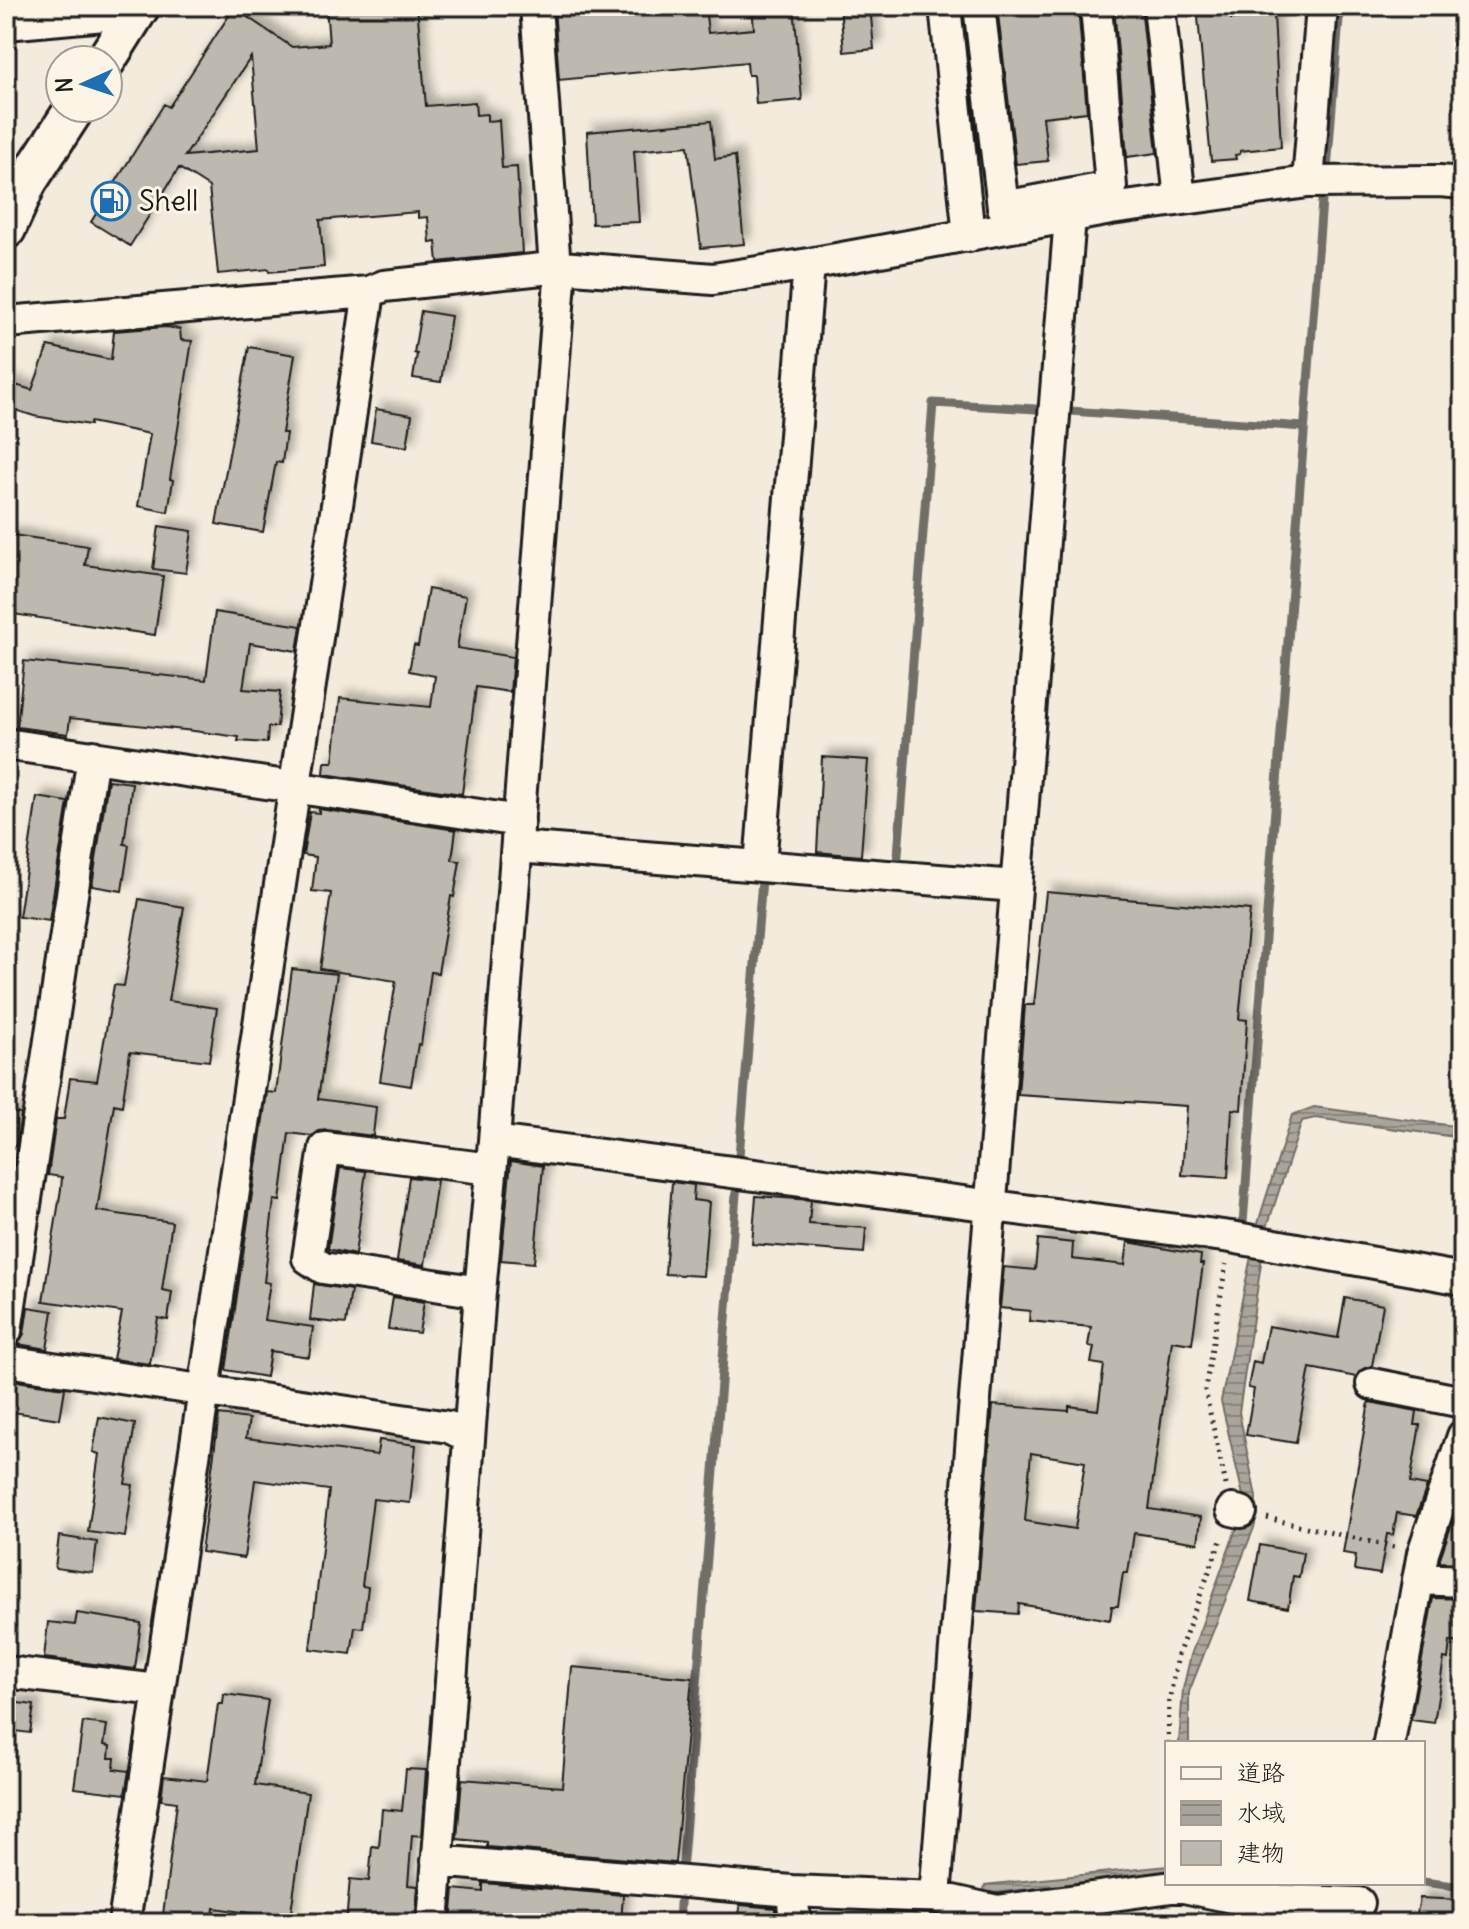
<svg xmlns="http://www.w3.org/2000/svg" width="1469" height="1929" viewBox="0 0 1469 1929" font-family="Delius,'Klee One',sans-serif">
	<defs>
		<pattern id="water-rules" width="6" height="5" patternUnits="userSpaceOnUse" patternTransform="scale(2)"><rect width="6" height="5" fill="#aaa59b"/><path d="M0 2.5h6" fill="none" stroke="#8a867e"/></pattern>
		<filter id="shadow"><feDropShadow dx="7" dy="-7" stdDeviation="4" flood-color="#0004"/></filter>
	</defs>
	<rect width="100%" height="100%" fill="#f3ecdd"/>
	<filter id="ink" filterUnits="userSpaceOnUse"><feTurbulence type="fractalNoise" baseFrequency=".0125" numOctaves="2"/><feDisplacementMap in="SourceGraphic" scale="16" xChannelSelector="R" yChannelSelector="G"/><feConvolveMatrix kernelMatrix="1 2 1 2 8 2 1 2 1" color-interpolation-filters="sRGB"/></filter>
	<g filter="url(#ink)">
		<path fill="url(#water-rules)" stroke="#716e68" stroke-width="2" d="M1314,1107l149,20v11l-148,-20 -13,3 -36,109 -27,182 17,85 -1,28 -66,167v51h-10l4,-54 8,-34 54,-151 -24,-103 37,-178 34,-108z
			M1167,1866v8l-173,19 -10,25 -4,-2 5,-31z"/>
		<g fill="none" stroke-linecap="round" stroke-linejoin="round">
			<path stroke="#716e68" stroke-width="9" d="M1327,170l13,-164
				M1070,411l234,16
				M897,868l36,-465 103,6
				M739,1156l23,-276 11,1
				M1243,1223l79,-1022
				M682,1872l55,-690
				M1423,1882l40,5
				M679,1923l2,-36"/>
		</g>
		<path fill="#beb9ae" stroke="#1c1c1c" stroke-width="2" fill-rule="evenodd" filter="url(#shadow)" d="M326,6h91l9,100 49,-4 1,13 11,-1v7l12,-1 3,48 15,-1 5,86 -84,9 -2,-20 -6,1 -2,-26 -10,1v-6l-98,8 4,47 -55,5v-3l-51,5 -9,-87 -30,-19 -49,78 -39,-24 73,-118 5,3 65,-99 58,39 37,-3zM251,57l8,92 -74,7z
			M554,6h151l3,27 46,-4 -2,-23h42l8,94 -46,4 -2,-29h-6l-1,-13 -188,18z
			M840,6h30l4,43 -30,3z
			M997,6h35v3l46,-3 9,106 -44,5 5,44 -32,3z
			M1114,6h27l16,147 -30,4z
			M1197,6h32l2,13 43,-4 7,132 -41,4v3l-5,1 1,4 -25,2z
			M711,121l4,38 20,-3 9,88 -43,4 -13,-102 -54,5 5,71 -47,2 -5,-92z
			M421,311l30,5 -10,66 -28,-4 4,-24 -3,-1z
			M166,327l14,2 1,11 11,1 -22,138 3,1 -5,32 -30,-6 12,-72 -60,-12v3l-56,-9 -28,-9v-25l26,8 16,-44 63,14 3,-29z
			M249,347l46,8 -13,78h4l-4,30 -6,-1 -13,70 -47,-8z
			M376,409l36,6 -5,32 -36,-6z
			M159,526l33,5 -6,42 -33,-4z
			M6,534l82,12 -3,19 78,11 -8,59 -149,-22z
			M428,589l38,7 -9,52 56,9 -3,35 -34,-5 -14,107 -138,-20 1,-12h8l7,-64 91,9 4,-31 -26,-5 5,-26 4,1z
			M215,612l86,14 -4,25 -47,-8 -7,46 37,3 -3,35h-9l-1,16 -29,-2 1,-4 -45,-6 -124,-13 -2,16 -51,-7 7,-66 182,19z
			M822,757l46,3 -7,96 -44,-4z
			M108,780l24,3 -8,61 5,1 -7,46 -30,-5z
			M37,797l31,5 -19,119 -30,-4z
			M319,809l137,21 -4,30 8,1 -6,36 -3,-1 -13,77 -7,-1 -10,73 -3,-1 -7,42 -31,-5 16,-100 -76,-12 11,-76 -19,-2 4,-34 -13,-2 7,-43 9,1z
			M1046,892l204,18 -11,109 8,1 -6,90 -9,-1 -4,69 -46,-3 5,-69 -169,-11 7,-90h9z
			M139,899l45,8 -16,94 49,7 -8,53 -79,-9 -8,54 -8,-2 -17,107 75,11 -10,68 10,2 -4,28 -10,-2 -8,46 -37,-5 9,-47 -79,-11 18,-112 1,-12 -14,-2 8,-56h8l6,-41 27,3 17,-96 10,1z
			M292,969l45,5 -19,125 58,8 -3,29 -46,-6 -8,1 -7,5 -23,-3 -9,68 -6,-1 -10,82 6,1 -6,37 49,7 -4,30 -39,-6 -4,26 -40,-7 41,-278 9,1z
			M6,1112l15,2 -5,32 -10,-1z
			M511,1161l32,5 -9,97 -33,-3z
			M340,1168l26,3 -11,84 -27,-6z
			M409,1177l28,3 -12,85 -28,-4z
			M672,1182l22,3 -1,15 16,2 -6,74 -38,-2z
			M756,1196l55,4 -2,24 57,4 -2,25 -112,-9z
			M1038,1239l35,4 -1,16 53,6 3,-23 73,13 -1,9h3l-11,80 -20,-3 -23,168 52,8 -3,26 -64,-10 -6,40h-5l-5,33h-6l-2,14 -91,-16 -1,10 -42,-3 17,-206 76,6v-5l29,4 6,-45 -13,-2 3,-16 -6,-1 3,-19 -62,-6 1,-10 -30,-3 4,-41 31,3zM1031,1453l54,9 -10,67 -50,-8z
			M314,1284l37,6 -5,34 -36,-4z
			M393,1297l31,5 -5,31 -31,-4z
			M1345,1298l38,7 -11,61 -13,6 -3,5 -46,-9 -14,75 -50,-8 8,-46 -6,-1 5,-27 8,2 7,-37 70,12z
			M28,1307l25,4 -6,38 -29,-5 6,-10z
			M16,1381l49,7 -5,31 -48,-7z
			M1369,1402l48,9 -2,14h5l-10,58 17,3 -11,30 -19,-3 -4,22 -6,-1 -7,40 -26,-4 2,-15 -13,-2z
			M219,1415l30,4 -3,19 131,17 2,-15 37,5 -6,58 -37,-4 -11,87 6,1 -5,41 -8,-1 -4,27 -41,-5 19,-159 -74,-10 -11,78 -43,-6z
			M99,1417l36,7 -10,60 8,1 -8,52 -37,-5 11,-78 -6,-2z
			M1463,1492v71l-23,-1v-4z
			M59,1536l38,6 -4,31 -38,-5z
			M1260,1545l43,8 -4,24 -6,-1 -5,32 -38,-7z
			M1433,1598l30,1 -5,44 -8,-2 -2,18 -4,-1 -10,65 -23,-3z
			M77,1613l64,10 -6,46 -91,-11 4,-36 27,3z
			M572,1667l120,11 -17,185 -188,-16v-5l-30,-3 5,-60 100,8z
			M224,1694l44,6 -13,85 53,8 -18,126 -76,-11 -2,15h-50l15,-121 -16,-2 3,-24 43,5 11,-77h5z
			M10,1702l24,3 -4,28 -24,-3z
			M83,1722l24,3 -3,20 6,1 -1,12h6l-1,11 15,2 -4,23 -51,-6z
			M406,1769l20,1 -5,66 -9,-1 -4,50 10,1 -3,37h-69l4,-44 19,2 3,-35 7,1 3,-38 20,2z
			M483,1883l140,12 -2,28h-64l-44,-4 -1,4h-61l3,-34 29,3z
			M1420,1898l43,2v23h-48z
			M740,1905l35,3v14l-36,-3z"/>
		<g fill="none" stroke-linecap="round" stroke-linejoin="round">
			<defs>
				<path id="minor" d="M536,6l19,262
					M945,6l24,230
					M979,6l24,201 108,-20 -15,-181
					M1159,6l21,193
					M6,24l131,-12
					M1308,182l14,-176
					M6,322l363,-30 15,-6 177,-19 152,12 96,-15 302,-55 197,-27 131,-1 24,2
					M6,744l513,77
					M517,847l499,39
					M760,865l49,-601
					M494,1141l737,96 232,42
					M480,1292l-157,-24 -15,-10 17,-110 166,21
					M6,1331l87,-575
					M6,1361l443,66 20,10
					M1372,1384l91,18
					M1232,1510l9,2
					M1418,1579l45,2
					M6,1672l152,18
					M1389,1743l34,-190 40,-117
					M437,1861l355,30 143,6 62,14 182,-25 62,13 118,4
					M792,1891l3,32
					M935,1897l135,-1680
					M124,1923l245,-1631
					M433,1923l47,-631 14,-151 67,-874"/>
				<path id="major" d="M106,60l34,-54
					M6,229l21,-47 48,-74"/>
			</defs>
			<use href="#minor" stroke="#1c1c1c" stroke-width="36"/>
			<use href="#major" stroke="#1c1c1c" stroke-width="44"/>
			<path stroke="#1c1c1c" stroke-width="5" stroke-dasharray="2 6" stroke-linecap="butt" d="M1226,1485l-21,-95 21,-126
				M1267,1518l131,30
				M1168,1743l1,-41 9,-47 44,-118"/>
			<use href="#minor" stroke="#fcf5e5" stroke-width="30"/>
			<use href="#major" stroke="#fcf5e5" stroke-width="38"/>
		</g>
	</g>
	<defs>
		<symbol id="fuel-ring" viewBox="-11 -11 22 22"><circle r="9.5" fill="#fcf5e5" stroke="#1f6fb2" stroke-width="1.5"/><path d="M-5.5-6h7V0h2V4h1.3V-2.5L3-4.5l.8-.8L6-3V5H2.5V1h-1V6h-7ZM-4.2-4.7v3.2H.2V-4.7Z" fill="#1f6fb2"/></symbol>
	</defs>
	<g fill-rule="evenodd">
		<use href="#fuel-ring" x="89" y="179" width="44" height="44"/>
	</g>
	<g text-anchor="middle" stroke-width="6" stroke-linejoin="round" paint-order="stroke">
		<g font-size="28" fill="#1c1c1c" stroke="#fcf5e5" text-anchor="start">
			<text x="139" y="211">Shell</text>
		</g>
	</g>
	<rect width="1469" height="1929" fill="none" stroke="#fcf5e5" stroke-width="32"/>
	<rect x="16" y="16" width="1437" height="1897" fill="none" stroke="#1c1c1c" stroke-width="3" filter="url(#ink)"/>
	<rect x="1165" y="1741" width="260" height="144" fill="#fcf5e5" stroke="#a29e95" stroke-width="2"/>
	<rect x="1181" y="1767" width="40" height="12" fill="#fcf5e5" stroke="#a29e95" stroke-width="2"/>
	<text x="1237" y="1781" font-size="24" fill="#1c1c1c">道路</text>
	<rect x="1181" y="1801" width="40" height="24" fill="url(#water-rules)" stroke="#a29e95" stroke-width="2"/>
	<text x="1237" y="1821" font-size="24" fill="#1c1c1c">水域</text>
	<rect x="1181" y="1841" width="40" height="24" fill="#beb9ae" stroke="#a29e95" stroke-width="2"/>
	<text x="1237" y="1861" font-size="24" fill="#1c1c1c">建物</text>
	<g transform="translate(84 84) rotate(267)"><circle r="38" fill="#fcf5e5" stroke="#a29e95" stroke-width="2"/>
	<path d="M0-6L14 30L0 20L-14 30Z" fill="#1f6fb2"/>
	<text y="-12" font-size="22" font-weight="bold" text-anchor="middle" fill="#1c1c1c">N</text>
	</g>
</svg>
